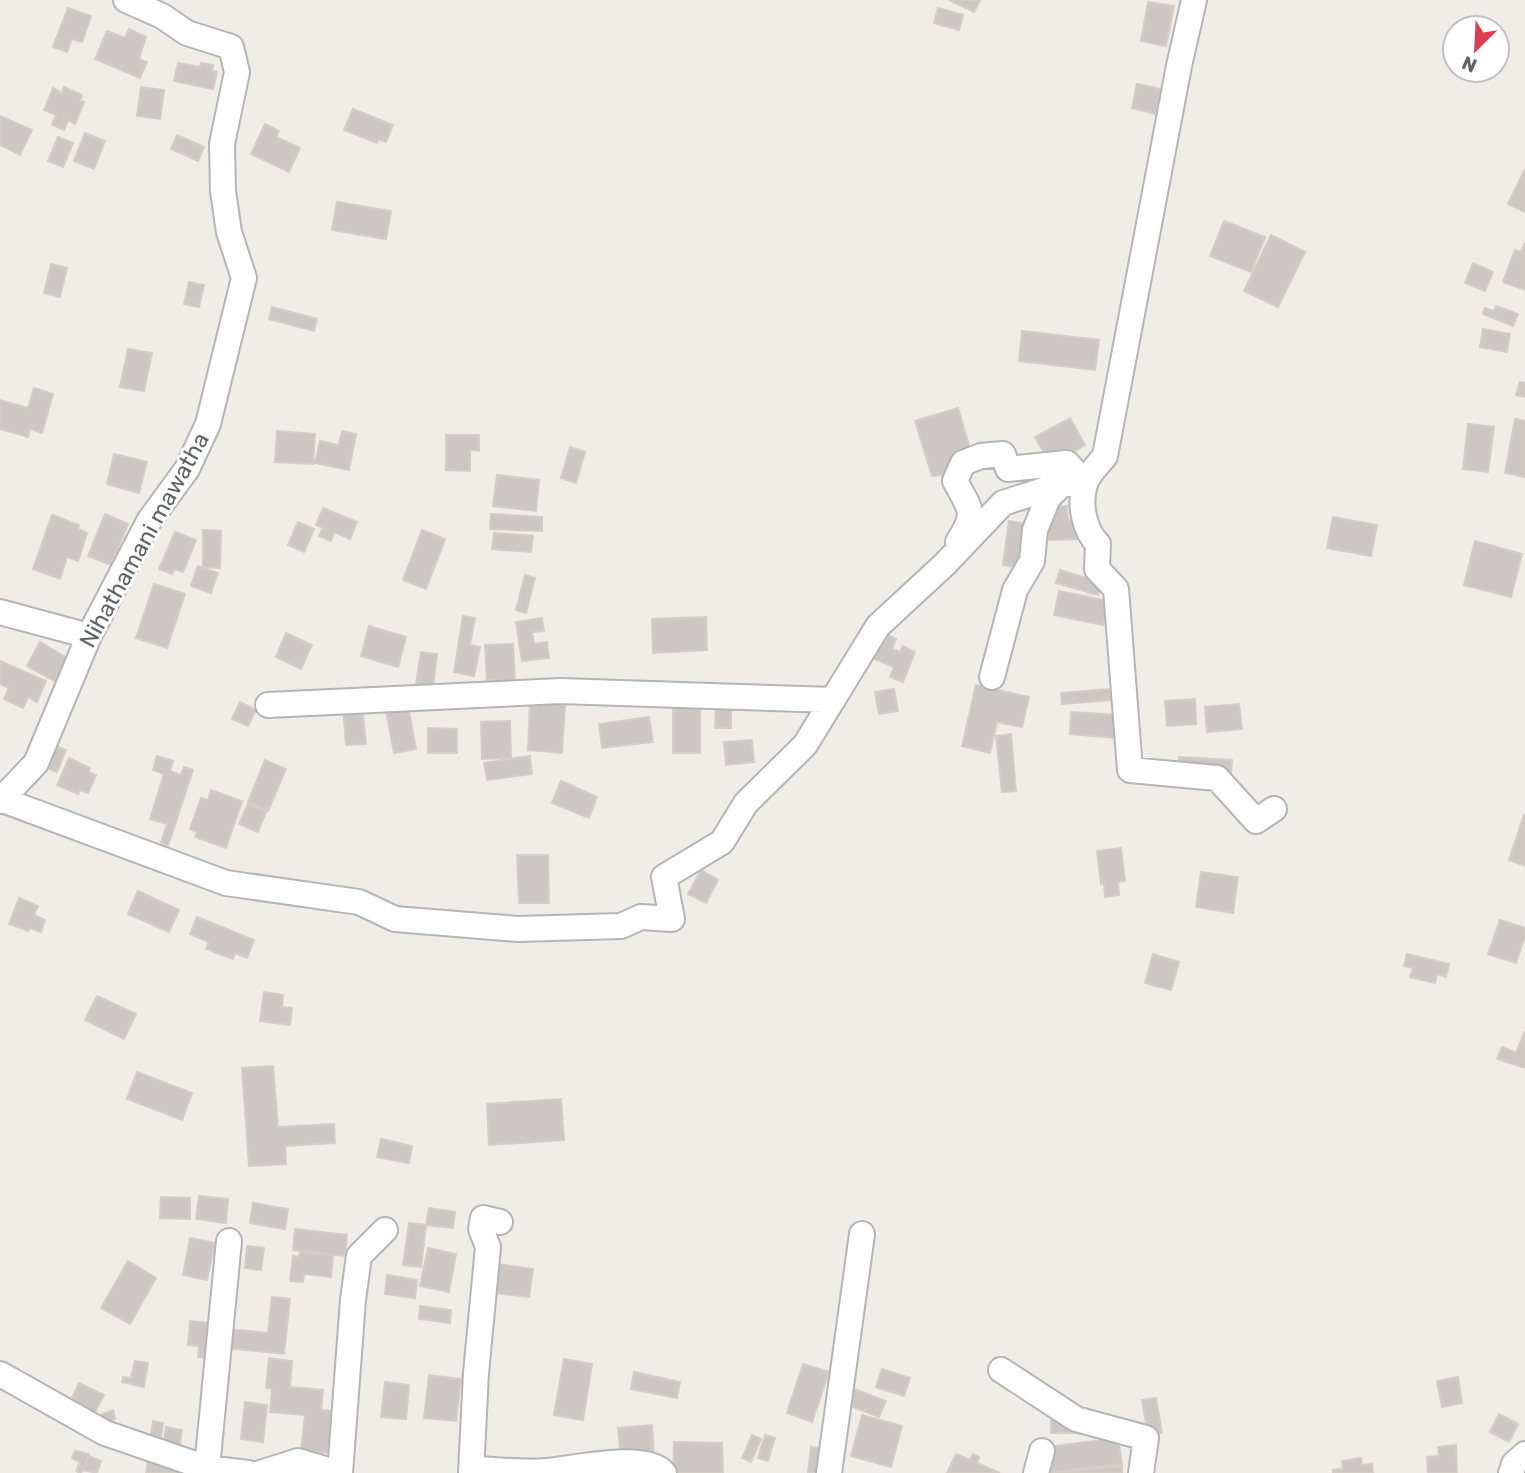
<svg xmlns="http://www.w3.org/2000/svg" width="1525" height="1473" viewBox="0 0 1525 1473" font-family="Rubik,sans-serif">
	<rect width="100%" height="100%" fill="#f0ece7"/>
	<path fill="#ccc7c4" stroke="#d4cdc6" stroke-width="2" d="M949,0h31l-6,12z
		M1148,2l26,4 -8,40 -25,-5z
		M68,8l23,8 -9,26 -10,-3 -5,13 -14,-5z
		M938,8l25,7 -4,15 -25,-7z
		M129,29l17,8 -7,22 8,3 -7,16 -45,-19 12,-28 18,7z
		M178,63l22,4 1,-4 12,2 -1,6 5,1 -4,17 -39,-8z
		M1137,84l24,5 -5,25 -24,-6z
		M64,87l18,8 -2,6 4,1 -9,22 -7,-4 -4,10 -12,-5 4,-10 -12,-5 9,-22 9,5z
		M141,87l23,3 -4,29 -23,-3z
		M353,109l40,16 -7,17 -8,-3 -1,4 -33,-13z
		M0,116l32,14 -12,25 -20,-10z
		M265,124l14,7 -3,6 24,11 -11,24 -38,-18z
		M85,133l20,8 -11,28 -20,-8z
		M177,135l27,12 -6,14 -27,-12z
		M58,137l15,6 -10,24 -15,-6z
		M1525,169v43l-17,-8z
		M337,202l54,9 -5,28 -54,-9z
		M1224,221l41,16 -14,35 -41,-16z
		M1271,235l34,17 -27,55 -34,-16z
		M1524,244l1,1v45l-22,-8 12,-32 6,2z
		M1473,263l20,9 -8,19 -20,-8z
		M51,264l16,4 -7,29 -16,-4z
		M189,282l15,3 -5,22 -15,-3z
		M1496,306l22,8 -5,12 -30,-12 2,-6 9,3z
		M272,307l45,12 -3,12 -45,-12z
		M1483,329l27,5 -3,18 -27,-5z
		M1022,331l77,9 -4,30 -76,-9z
		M128,349l24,4 -8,38 -24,-4z
		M1520,382l5,1v14l-9,-2z
		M34,388l19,6 -11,39 -12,-4 -2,8 -28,-8v-29l28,8z
		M958,408l14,48 -28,19 -12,1 -17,-55z
		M1070,418l15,27 -35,19 -15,-27z
		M1515,419l10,2v56l-20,-4z
		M1468,424l26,3 -6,45 -25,-3z
		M277,431l38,3 -2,30 -38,-2z
		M342,431l14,3 -7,36 -34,-7 5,-22 19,4z
		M446,435h33v16l-9,-1v21l-24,-1z
		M570,447l15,5 -9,31 -15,-5z
		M114,454l33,8 -8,31 -32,-9z
		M497,475l42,5 -3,31 -43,-5z
		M1067,506l1,14h10l1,19 -30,1 -1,-19 3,-14z
		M323,508l34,14 -7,17 -16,-7 -3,9 -12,-5 4,-8 -7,-3z
		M105,514l23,10 -17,41 -23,-9z
		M491,514l51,3v14l-52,-2z
		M52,515l27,10 -1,4 9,4 -9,28 -11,-4 -7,22 -27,-10z
		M1333,517l44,8 -6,31 -44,-8z
		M1009,521l19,3 -6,44 -19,-3z
		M298,522l16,7 -10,23 -16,-7z
		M203,530l18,1 -1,37 -17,-1z
		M422,530l23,9 -19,50 -23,-9z
		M175,532l21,8 -13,32 -8,-3 -3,5 -13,-5z
		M494,533l39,3 -2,16 -39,-3z
		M1475,541l47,13 -11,43 -47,-12z
		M198,566l20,7 -7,20 -20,-7z
		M1060,570l42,13 -4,12 -42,-12z
		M525,575l10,3 -9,35 -10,-3z
		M154,584l31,10 -18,54 -31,-10z
		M1059,591l49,10 -5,24 -49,-10z
		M463,616l12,2 -5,27 10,2 -6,29 -20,-4z
		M706,617l1,33 -54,3 -1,-34z
		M542,618l2,13 -12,1 2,12 13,-2 2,16 -27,3 -6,-39z
		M369,626l37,11 -8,30 -37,-11z
		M286,633l26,12 -11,24 -25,-12z
		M885,634l11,5 -4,10 8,3 3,-6 12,6 -12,30 -13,-5 4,-10 -22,-9z
		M40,642l31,18 -13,23 -31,-17z
		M513,644l2,41h-14l-1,-5h-13l-2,-35z
		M421,652l16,2 -4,32 -17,-2z
		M0,661l46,20 -9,21 -9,-5 -5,11 -19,-9 5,-11 -9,-4z
		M976,685l53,12 -7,30 -25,-5 -7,31 -28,-7z
		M894,689l4,22 -19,3 -4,-22z
		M1110,689l1,11 -49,4 -1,-11z
		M1195,699l1,25 -29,2 -2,-25z
		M240,702l16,8 -8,16 -16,-7z
		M530,702l35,2 -3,49 -34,-3z
		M673,704h27v49h-27z
		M1239,704l3,25 -35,3 -2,-25z
		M362,705l4,39 -20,1 -3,-38z
		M408,706l8,43 -22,4 -8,-43z
		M716,706l15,1v21h-16z
		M1071,712l45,3 -1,23 -45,-4z
		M649,717l4,25 -51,6 -3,-24z
		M510,721l1,37 -29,1 -1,-37z
		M428,728l29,1v24h-29z
		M1011,734l5,57 -14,1 -6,-56z
		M752,740l2,22 -28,3 -2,-23z
		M52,744l14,6 -9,22 -14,-6z
		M157,756l16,5 -3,10 11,4 3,-8 9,3 -25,76 -7,-3 6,-19 -17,-5 14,-45 -11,-4z
		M530,756l2,18 -45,6 -3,-17z
		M1179,757l53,3 -1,14 -52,-3z
		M69,758l21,10 -2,4 8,3 -8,18 -8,-3 -2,4 -21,-9z
		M265,760l21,9 -18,42 -20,-9z
		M561,781l36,16 -8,21 -37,-15z
		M211,790l31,11 -16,47 -31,-11 2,-5 -7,-3 11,-31 7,2z
		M248,804l18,8 -8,20 -19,-8z
		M1524,815h1v51l-16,-6z
		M1121,848l4,33 -7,1 1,13 -14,2 -1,-14 -3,1 -4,-33z
		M517,855h31l1,48h-30z
		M701,870l17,10 -12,23 -18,-9z
		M1201,872l37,5 -5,36 -37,-6z
		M138,891l41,19 -10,22 -41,-18z
		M19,898l19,8 -4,9 11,5 -4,12 -12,-4 -1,3 -19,-7z
		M197,917l57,23 -7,18 -12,-5 -2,6 -27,-10 3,-7 -19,-8z
		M1500,920l25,8v8l-9,27 -28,-9z
		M1153,954l26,8 -8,28 -26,-7z
		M1407,954l42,10 -3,13 -9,-3 -2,9 -25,-6 3,-9 -9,-2z
		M264,992l19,3 -1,12 10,1 -2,17 -30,-4z
		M97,996l39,18 -12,25 -39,-19z
		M1525,1031v37l-28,-9 5,-12 14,6z
		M273,1066l5,61 56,-3 1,19 -50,3 1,18 -37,2 -7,-98z
		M137,1072l55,21 -10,27 -55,-21z
		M561,1099l3,41 -75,5 -2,-41z
		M381,1139l31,7 -3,17 -32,-6z
		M199,1196l29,3 -2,24 -30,-4z
		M161,1197l29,1v21l-30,-1z
		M253,1203l35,6 -3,20 -35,-6z
		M429,1208l26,4 -2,16 -27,-3z
		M409,1223l17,2 -5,42 -18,-2z
		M295,1229l52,6 -2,21 -52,-6z
		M190,1238l25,5 -8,37 -24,-5z
		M247,1246l17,2 -3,22 -16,-2z
		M428,1248l28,6 -7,38 -29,-6z
		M300,1252l33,3 -2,22 -27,-3 -1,8 -13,-1 3,-25 6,1z
		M128,1261l28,17 -26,46 -29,-16z
		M490,1263l43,6 -4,28 -43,-5z
		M387,1275l30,5 -2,18 -30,-4z
		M272,1297l18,2 -6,55 -57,-6 2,-19 39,4z
		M420,1306l31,4 -1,13 -31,-4z
		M190,1321l27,3 -4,35 -15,-2 1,-11 -11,-1z
		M269,1358l23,3 -2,26 33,3 -2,20 13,1 -5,42 -28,-3 4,-35 -35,-3 2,-23 -6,-1z
		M564,1359l28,5 -9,56 -29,-5z
		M135,1361l13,2 -4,24 -22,-5 1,-5 8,1z
		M803,1364l26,8 -17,50 -25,-9z
		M882,1369l28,9 -6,18 -28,-9z
		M634,1372l46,10 -3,16 -46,-9z
		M429,1375l32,4 -5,42 -32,-3z
		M1458,1377l4,26 -20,4 -5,-26z
		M385,1382l24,3 -3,34 -25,-2z
		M79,1383l25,12 -10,19 -24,-12z
		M854,1389l32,12 -7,16 -31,-12z
		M1156,1398l6,35 -14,2 -6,-35z
		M245,1402l22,3 -4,37 -22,-3z
		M113,1410l2,9 -15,5 -3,-8z
		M1499,1414l19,10 -9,18 -19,-10z
		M862,1415l40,11 -11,41 -40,-11z
		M1051,1418h23v15h-23z
		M153,1421l10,2 -4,25 -10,-2z
		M652,1425l2,31 -33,3 -3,-31z
		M166,1427l16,3 -3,19 -16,-3z
		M752,1435l9,4 -10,23 -9,-4z
		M765,1435l10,3 -7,23 -10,-3z
		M1118,1438l4,26 -73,9 -3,-26z
		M674,1442l48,1 1,30h-50z
		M1456,1445l1,28h-29l-1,-16 12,-1 -1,-9z
		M811,1447l15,2 -2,24h-16z
		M75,1451l14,3 -8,19 -5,-2 4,-9 -8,-4z
		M956,1454l14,6 3,-6 6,3 -2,6 23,10h-53z
		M89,1456l12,5 -4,12 -14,-3z
		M1361,1458l1,7 10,-1 1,9h-40v-3l10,-1 -1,-8z
		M148,1461l63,11v1h-65z
		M1122,1466v7h-68z"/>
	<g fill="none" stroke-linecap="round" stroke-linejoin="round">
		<defs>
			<path id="minor" d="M1194,0l-15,66 -74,390c-6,8 -17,18 -20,28 -6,20 -1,46 13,60l-1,25 19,20 14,181 87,8 39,43 18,-12
				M958,542c19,-30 13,-31 -3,-61l8,-18 18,-7 22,-2 5,15 59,-6 18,20 -23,1 -14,14 -13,32 -3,31 -17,29 -23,87
				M0,612l89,24
				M268,705l292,-14 273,9
				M0,799l226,84 133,19 36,17 123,10 103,-3 20,-9 31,2 -8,-42 58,-35 24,-39 59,-58 73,-119 67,-62 58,-61 59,-19
				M0,801l36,-38 53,-127 60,-115 38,-52 21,-45 36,-146 -15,-46 -6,-41 -1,-47 15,-72 -6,-25 -44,-14 -25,-17 -36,-16
				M1001,1370l75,49 70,19 -5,35
				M0,1374l105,59 102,35 41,5
				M207,1468l22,-227
				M260,1473l38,-12 40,12
				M340,1473l13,-173 6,-44 26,-26
				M471,1473l5,-100 12,-126 -7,-18 2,-11 17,4
				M475,1473l4,-4c22,1 45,4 67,2 26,-2 100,-20 118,2
				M829,1473l33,-239
				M1036,1473l6,-22
				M1511,1473l3,-9 11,-10"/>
		</defs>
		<use href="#minor" stroke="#b2b6b9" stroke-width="28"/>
		<use href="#minor" stroke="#fff" stroke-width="24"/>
	</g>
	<g text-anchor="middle" stroke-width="6" stroke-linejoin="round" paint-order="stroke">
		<g font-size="23" fill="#5f6467" stroke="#fff">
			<text transform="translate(144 540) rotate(-61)" y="8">Nihathamani mawatha</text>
		</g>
	</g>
	<g transform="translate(1476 49) rotate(204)"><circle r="33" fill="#ffffff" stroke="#bfc1c2" stroke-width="2"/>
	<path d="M0-5L12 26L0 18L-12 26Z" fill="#e03d50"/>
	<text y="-10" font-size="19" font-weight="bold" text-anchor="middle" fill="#5f6467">N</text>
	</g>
</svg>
